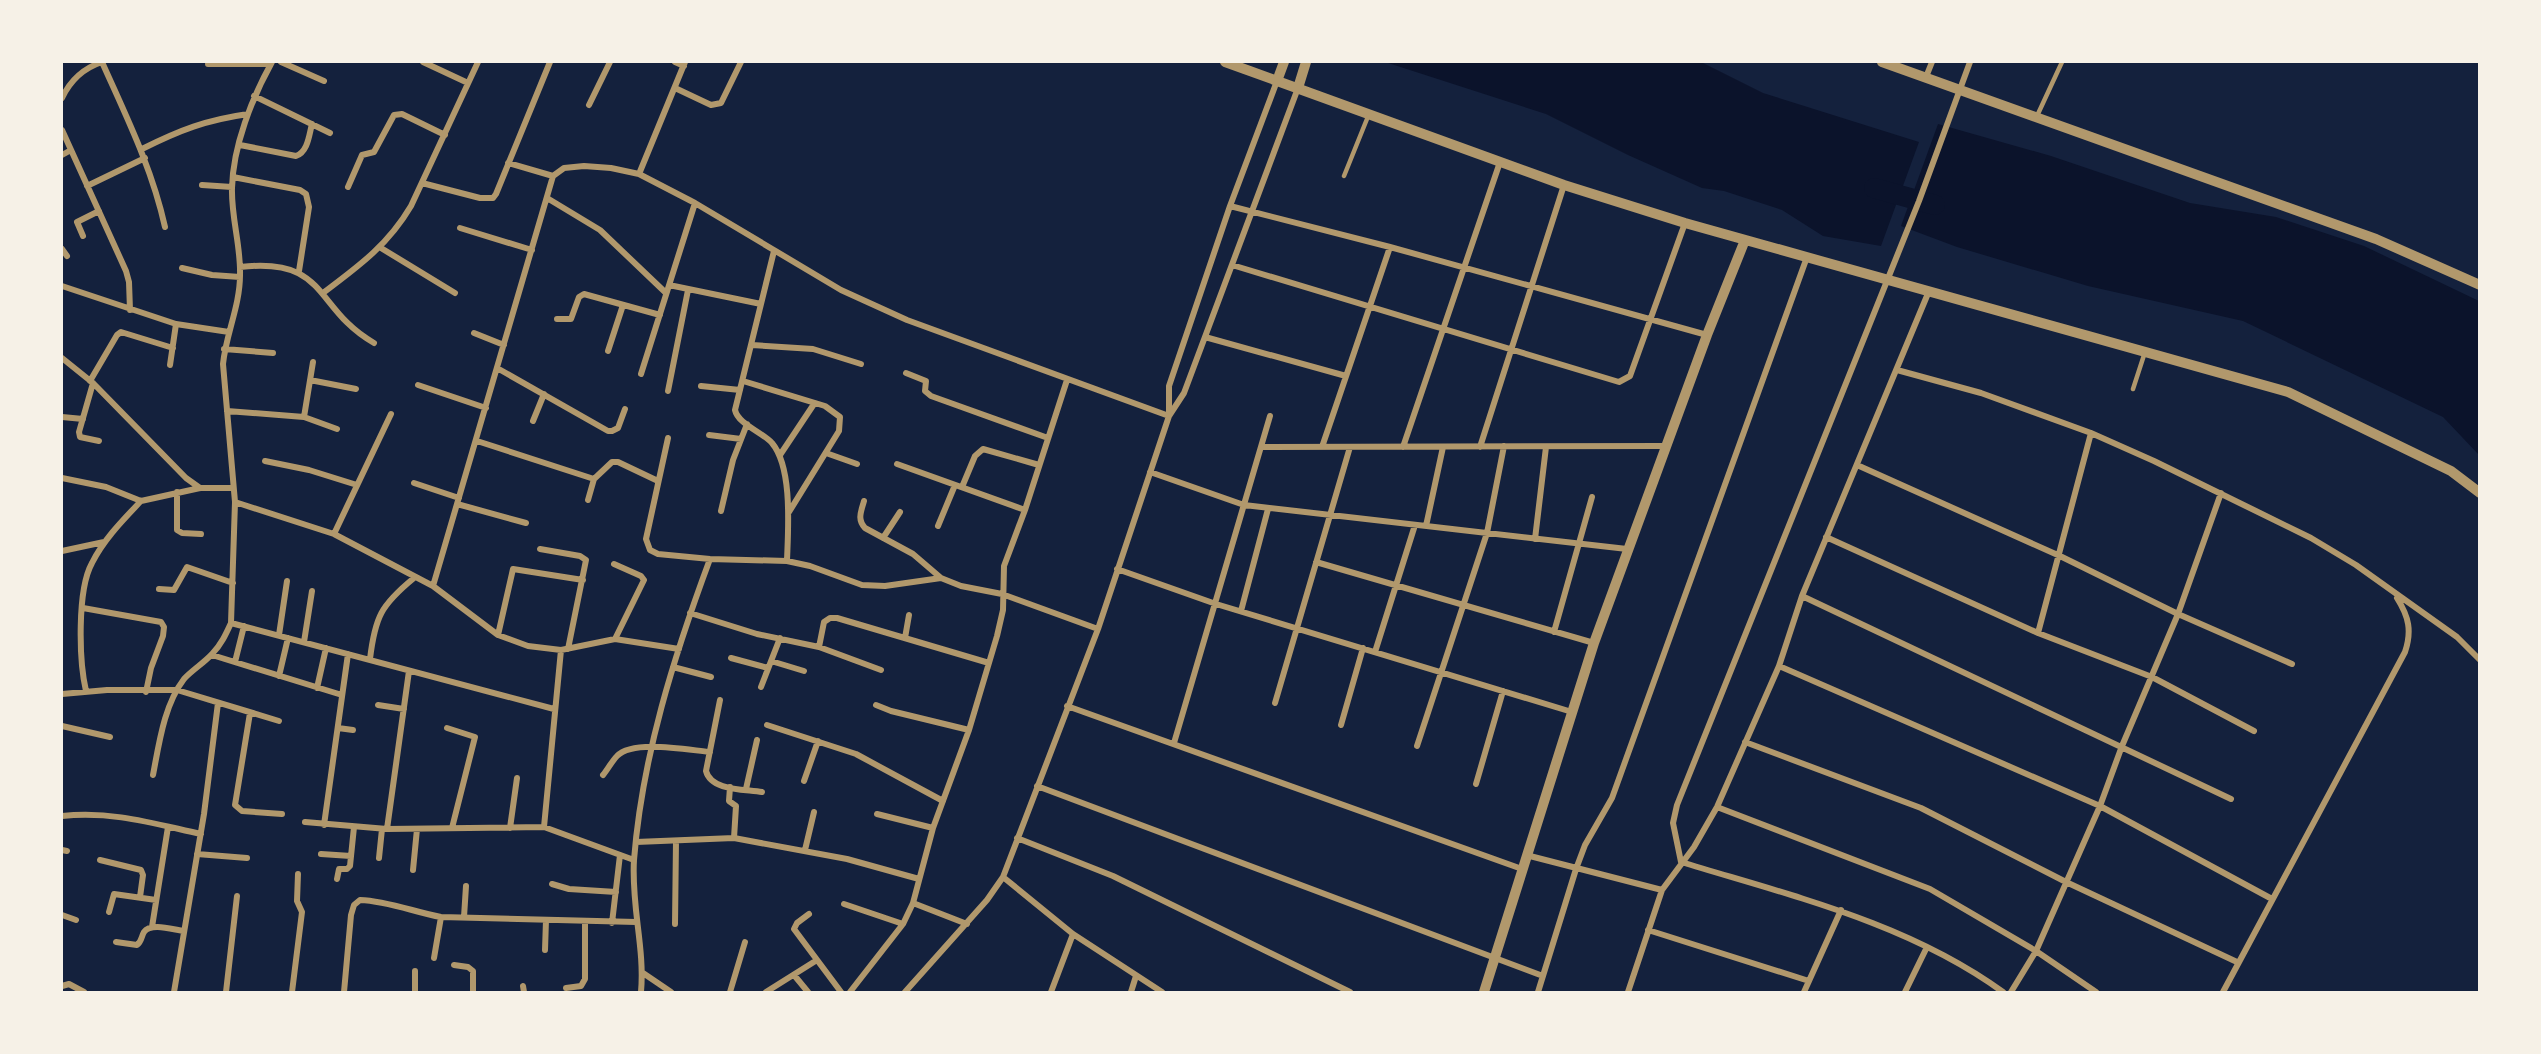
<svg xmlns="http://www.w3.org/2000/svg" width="2541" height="1054" viewBox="0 0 2541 1054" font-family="Karla,sans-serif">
	<rect width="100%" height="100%" fill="#14213d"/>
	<path fill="#0b132b" d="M1385,62h316l62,31 156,49 -38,104 -58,-10 -41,-26 -58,-19 -22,-3 -74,-33 -82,-41z
		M1938,124l113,32 139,47 86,14 88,29 115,55v154l-36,-38 -200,-96 -155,-35 -131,-39 -56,-21z"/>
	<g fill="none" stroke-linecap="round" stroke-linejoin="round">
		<path stroke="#0b132b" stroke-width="20" d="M1874,188l61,17"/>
		<path stroke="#b1986c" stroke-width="4.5" d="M2037,116l25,-54
			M1344,176l25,-62
			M2133,389l12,-37"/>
		<path stroke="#b1986c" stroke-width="6" d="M102,62c24,54 50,106 63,165
			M281,62l43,19
			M423,62l45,21
			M675,62l9,4
			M1970,62l-51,139 -242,604 -4,18 8,39c111,34 227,61 322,130
			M208,64h62
			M1926,77l6,-15
			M675,88l36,17 10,-2 20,-41
			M254,96l76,37
			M62,98c8,-17 22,-30 40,-36
			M589,105l21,-43
			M62,130l64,141 3,11 1,28
			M240,145l56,11c12,-4 13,-21 16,-32
			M142,149c38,-19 64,-29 106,-35
			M62,155l9,-5
			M508,163l45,13
			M639,174l46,-112
			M233,177l67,13 6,4 3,13 -10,64
			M422,183l58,15h13l3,-4 54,-132
			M202,185l30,2
			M87,186l58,-28
			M348,187l14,-32 12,-3 20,-37 8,-1 43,21
			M547,198l53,32 66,63
			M1230,206l160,41 317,88
			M460,228l72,22
			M83,236l-6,-14 22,-11
			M381,248l74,45
			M62,249l5,7
			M774,251l-39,159c3,14 27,22 37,33 21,25 16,87 15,118
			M1232,265l387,117 11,-6 55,-153
			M240,267c89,-10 73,41 134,76
			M182,268l30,7 28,2
			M669,285l92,19
			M62,286l114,38 53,8
			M323,293c36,-27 65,-48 88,-87l67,-144
			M557,319h14l8,-22 5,-3 76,21
			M474,333l30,12
			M1205,337l141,39
			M752,345l61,4 48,15
			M224,349l49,4
			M608,351l15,-46
			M62,358l31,25 93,95 14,10
			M170,365l6,-41
			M497,368l111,63h4l6,-3 7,-19
			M1897,370l84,23 110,40 63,28 157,77 45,27 101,72 23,23
			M906,373l20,8 -1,10 6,5 117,42
			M641,374l54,-171
			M310,380l46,9
			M90,381l27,-46 4,-3 52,16
			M743,381l82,25 15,11 -1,14 -50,81
			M93,383l-14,49 1,5 19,4
			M418,385l68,23
			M701,386l39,4
			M668,391l20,-101
			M227,411l77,6 33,12
			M1169,415v-29l61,-180 47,-125
			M62,417l21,2
			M304,417l9,-55
			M533,421l11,-27
			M709,435l32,4
			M668,438l-22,101 4,11 8,4 52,5 77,2 23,5 52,19 23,1 56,-8 20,8 41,8 96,35
			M477,441l117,38 18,-17h6l40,19
			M1261,447l404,-1
			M1322,447l68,-200
			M1403,447l97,-285
			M1480,447l84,-262
			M826,453l31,11
			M780,455l34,-51
			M265,461l44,9 48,15
			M897,464l128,46
			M1857,465l203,91 118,58 114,50
			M1150,472l94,33 383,44
			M62,478l44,9 35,14 59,-13h33
			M414,483l45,15
			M962,487l13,-31 8,-7 56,16
			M177,492v38l5,3 19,1
			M588,500l6,-21
			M864,501c-3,11 -7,18 1,27l48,26 28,24
			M235,502l99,32 99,52 65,49 30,11 33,4 54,-11 64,10
			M457,504l69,19
			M721,511l12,-51 14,-36
			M938,526l17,-41
			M1426,526l17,-79
			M334,534l57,-120
			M1826,537l212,96 114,44 102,54
			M883,538l17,-26
			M1535,539l11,-92
			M540,549l40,7 6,4 -18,89
			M62,551l42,-9
			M1316,562l278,81
			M614,564l27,12 3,4 -29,59
			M1117,569l99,35 356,108
			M433,586l120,-410 11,-8 20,-2 27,2 28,6 56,29 146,87 66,30 262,96
			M159,589l15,1 13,-23 46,16
			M1802,596l429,203
			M83,608l78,14 3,5 -1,9 -12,32 -5,24
			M1241,611l27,-102
			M690,613l67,21 62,13 62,23
			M231,623l323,86
			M1554,632l38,-135
			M2038,633l53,-200
			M279,635l8,-54
			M498,635l15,-66 70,11
			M905,638l4,-23
			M304,642l8,-51
			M819,647l5,-25 6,-4h7l152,45
			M1375,652l40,-127
			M212,655l130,40
			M731,658l37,10
			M370,659c5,-42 11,-54 44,-81
			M771,661l33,10
			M235,662l9,-36
			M1779,666l321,140 172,93
			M673,667l38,10
			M279,676l9,-38
			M761,687l19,-49
			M317,688l9,-40
			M86,691c-7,-30 -9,-101 6,-128 12,-24 31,-43 49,-62
			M62,694l45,-4h70l102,31
			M720,700l-14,71c5,20 39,18 56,21
			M1275,703l75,-256
			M378,705l26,4
			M876,705l15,6 78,19
			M1067,706l455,163
			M250,713l-15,92 7,6 40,3
			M767,725l89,29 87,47
			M1341,725l22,-77
			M62,726l48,11
			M338,728l15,2
			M447,728l28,9 -23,91
			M1745,742l176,66 145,74 171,80
			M1174,743l96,-327
			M1417,746l70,-213 17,-87
			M153,775c6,-31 11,-70 31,-96 8,-9 20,-16 28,-25 9,-9 14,-20 19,-31l4,-121 -12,-138c3,-30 17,-58 17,-89 1,-29 -9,-58 -8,-87 1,-42 20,-90 40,-126
			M603,775c5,-6 9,-14 14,-19 16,-17 71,-6 93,-4
			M804,781l14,-40
			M1476,784l27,-93
			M1037,786l506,190
			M730,787l-1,14 7,5 -2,32
			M746,789l11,-49
			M1717,807l213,82 106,62 60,41
			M877,814l56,14
			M62,816c51,-5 89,7 139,18
			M305,822l82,7 157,-2 90,33
			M324,825l24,-171
			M544,827l17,-177
			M510,828l7,-50
			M387,829l22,-158
			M1017,838l96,38 237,116
			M636,842l98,-4 113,21 72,20
			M62,850l5,1
			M805,850l9,-38
			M197,854l50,4
			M321,854l30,2
			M1526,855l136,35
			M379,858l3,-29
			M100,860l41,10 2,5 -3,22
			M413,870l4,-41
			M1003,877l70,57 89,58
			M337,879l2,-10h8l3,-3 4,-39
			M552,884l17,5 47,3
			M913,903l54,21
			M844,904l59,20
			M109,912l5,-18 42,6
			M809,914l-12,9 -3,6 47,63
			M62,915l14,5
			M464,917l2,-31
			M612,923l8,-68
			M675,924l1,-83
			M152,927l16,-100
			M1648,930l161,51
			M116,942l21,3c5,-4 4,-8 7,-13 7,-10 30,-2 40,-1
			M545,950l1,-30
			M434,958l7,-41
			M454,965l14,2 5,4v21
			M643,973l28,19
			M794,975l14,17
			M62,986l7,-2 15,8
			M523,986l1,6
			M566,988l15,-2 4,-7v-57
			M174,992l30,-178 14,-111
			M226,992l11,-96
			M292,992l10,-80 -5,-11 1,-27
			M344,992l7,-77 3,-10 6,-5c28,1 54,12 81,17l195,5
			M415,992v-21
			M641,992c4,-44 -10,-86 -7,-132 8,-103 40,-204 76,-301
			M730,992l15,-50
			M766,992l51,-32
			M850,992l53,-68 10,-21 20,-75 36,-98 28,-94 6,-26 1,-44 21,-56 42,-130
			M905,992l82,-92 16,-23 95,-248 71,-213 15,-23 114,-305
			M1051,992l22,-58
			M1131,992l5,-16
			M1538,992l38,-123 9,-24 27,-47 195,-541
			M1628,992l34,-102 32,-43 23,-40 62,-141 23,-70 127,-305
			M1804,992l37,-82
			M1905,992l22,-45
			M2011,992l25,-41 64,-145 22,-60 56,-132 43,-121
			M2223,992l182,-340c7,-21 4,-35 -8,-54"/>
		<path stroke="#b1986c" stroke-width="10" d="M1225,62l339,123 121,38 603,169 163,79 29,22
			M1882,62l494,177 104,46
			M1277,81l7,-19
			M1298,88l8,-26
			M1484,992l110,-349 113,-308 38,-95"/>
	</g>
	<rect width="2541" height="1054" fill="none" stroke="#f6f1e7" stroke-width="126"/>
</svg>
